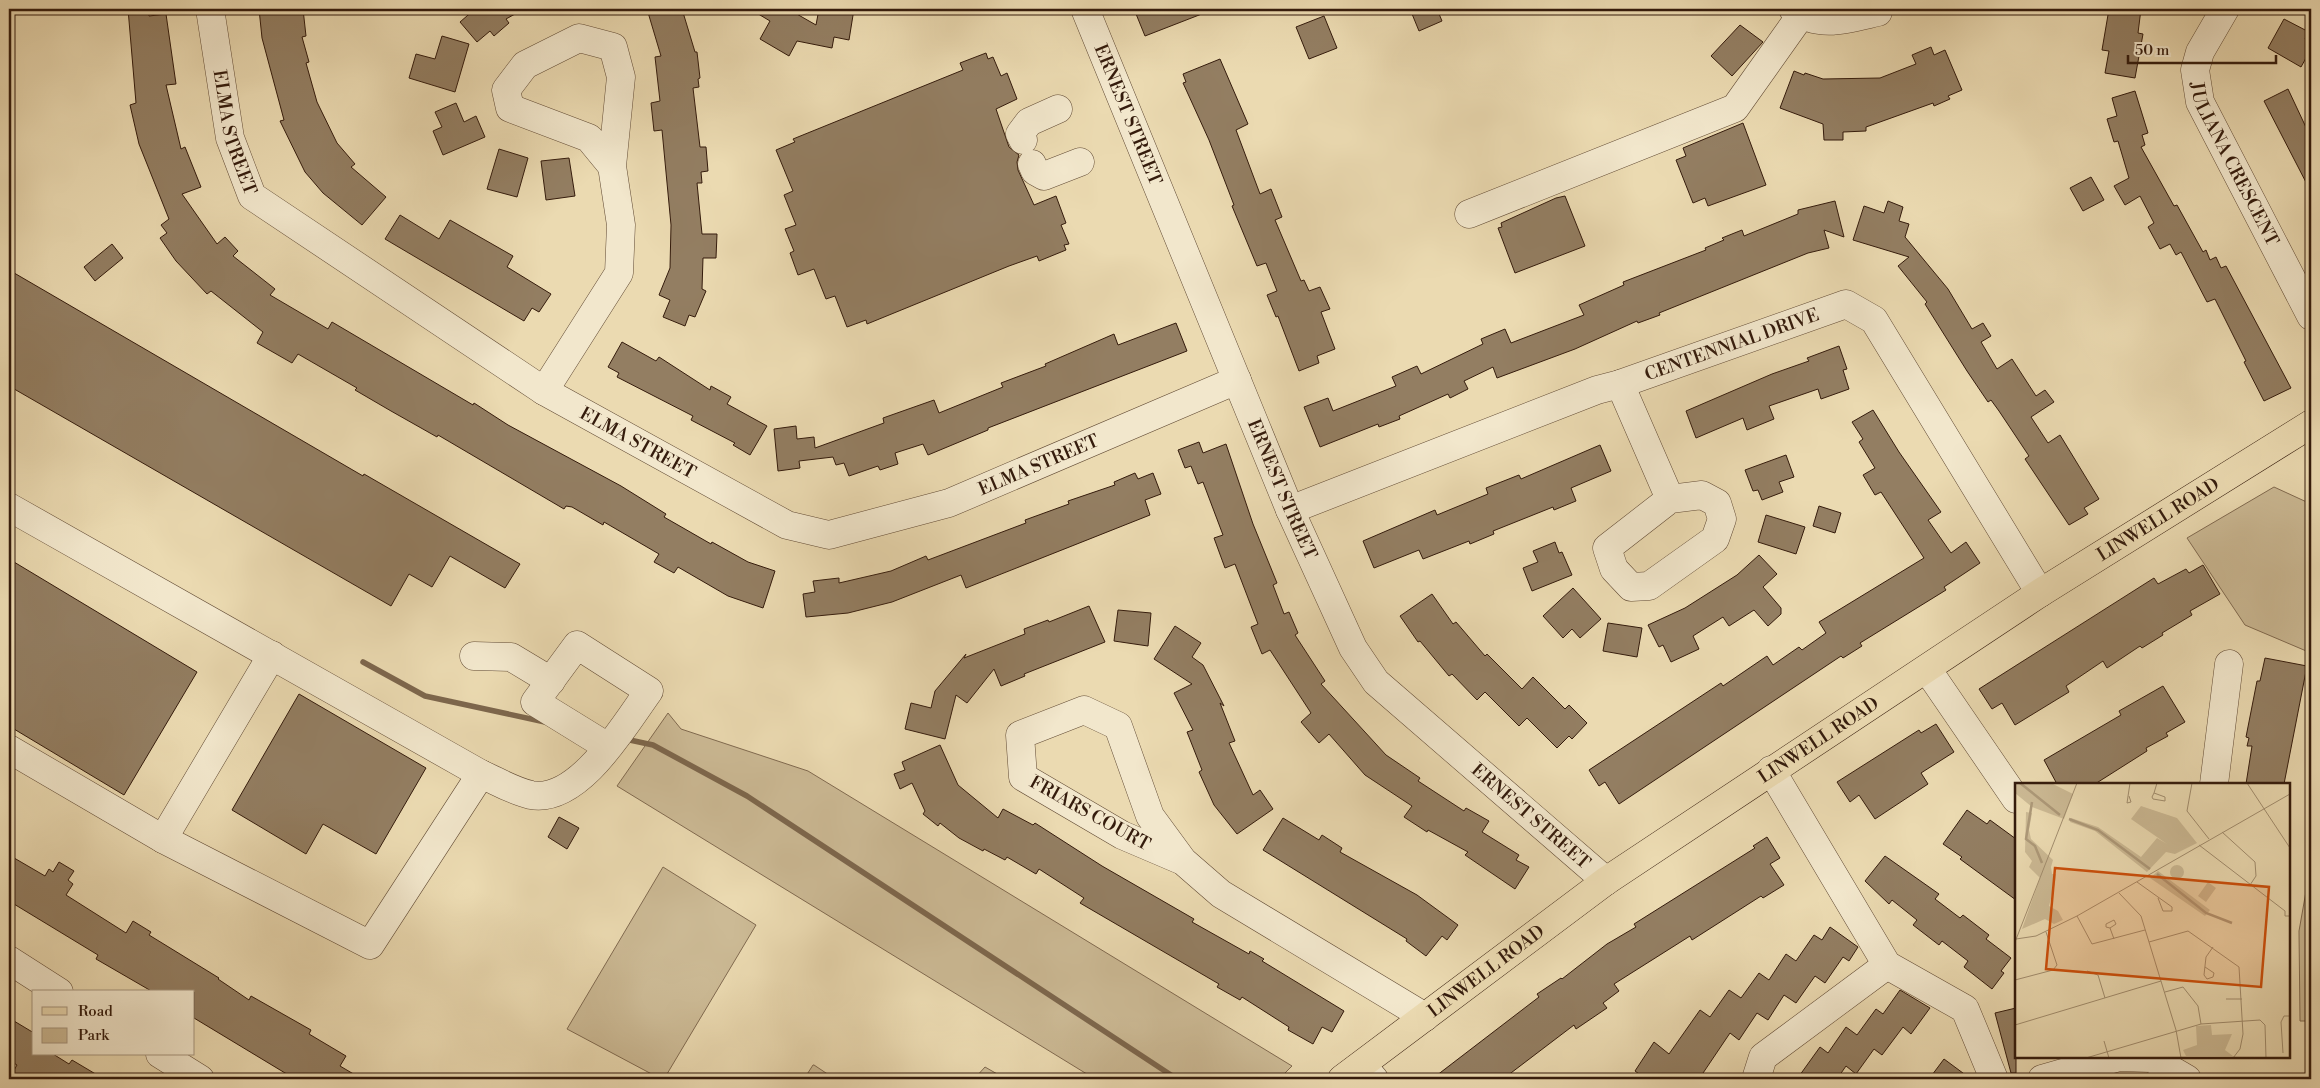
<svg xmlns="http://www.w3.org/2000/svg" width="2320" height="1088" viewBox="0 0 2320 1088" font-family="'Libre Bodoni',serif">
	<rect width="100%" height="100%" fill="#ebdab1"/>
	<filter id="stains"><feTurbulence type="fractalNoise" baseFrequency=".004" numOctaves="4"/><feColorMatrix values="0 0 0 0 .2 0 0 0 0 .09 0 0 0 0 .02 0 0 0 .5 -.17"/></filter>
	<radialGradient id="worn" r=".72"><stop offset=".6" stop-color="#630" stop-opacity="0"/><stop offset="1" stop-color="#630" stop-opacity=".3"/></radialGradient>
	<path fill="#ccba95" stroke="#806a50" d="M2274,487l37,17v149l-66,-28 -58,-87z
		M668,713l13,16 127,42 484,295 -13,13h-184l-478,-293z
		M2311,863v158h-11l-1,-90z
		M663,867l93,58 -92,154h-3l-94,-50z
		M813,1065h1l21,14h-31z
		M985,1067l21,12h-32z"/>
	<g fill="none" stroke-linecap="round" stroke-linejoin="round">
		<path stroke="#7d674d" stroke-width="5.5" d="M363,662l62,34 120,26
			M625,739l28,6 94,51 430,283"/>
	</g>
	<path fill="#937e62" stroke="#341b0c" d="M128,9h20l1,7 17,-2 10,70 -10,1 15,64 4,-2 16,40 -19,7 35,50 8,-7 13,14 -5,5 42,33 -5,6 58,34 4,-7 141,83 1,-2 34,22 113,61 45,28 -2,3 47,27 1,-2 36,20 27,9 -12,37 -35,-12 -50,-29 -4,6 -20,-11 5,-8 -55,-32 -1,3 -31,-18 -6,-1 -2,3 -126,-74 -1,2 -46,-26 -36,-21 2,-2 -59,-34 -6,9 -35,-20 6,-11 -52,-41 -4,3 -31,-33 -16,-23 7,-5 -6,-8 8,-6 -30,-75 -9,-39 6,-2z
		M259,9h44l3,27 -4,1 7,25 -3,1 11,39 20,41 18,21 -4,3 35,30 -24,28 -39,-32 -18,-21 -25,-51 4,-1 -22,-82z
		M475,9h49l-18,10 3,4 -15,13 -4,-5 -13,11 -17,-20z
		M647,9h35l13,43h2l3,26 -2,1 1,8 -6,1 7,59h6l2,24 -7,1 1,11h-5l5,51h15l-1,24h-13l-1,31 4,2 -11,26 -6,-2 -4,11 -22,-9 7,-17 -11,-5 11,-27 1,-43 -9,-95 -8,1 -3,-28 9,-2 -5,-44 6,-1z
		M750,9h38l28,16 3,-16h35l-5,31 -15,-3 -2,11 -35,-7 -8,15 -29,-17 10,-18z
		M1134,9h78v1l-67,26z
		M1410,9h27l5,12 -23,10z
		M2109,9h32l-3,24 5,1 -8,44 -30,-5 4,-22 -7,-1z
		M1324,16l13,32 -28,11 -13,-32z
		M2284,19l25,13 -4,7 6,4v6l-10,18 -33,-19z
		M1740,25l23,17 -31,34 -21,-20z
		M442,36l27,8 -14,48 -46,-14 7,-24 19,5z
		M1931,47l3,8 11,-5 17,40 -14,6 2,3 -16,7 -1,-3 -67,24v4l-23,1v8h-19l-1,-16 -43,-16 14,-37 10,4 1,-2 18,6 57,-1 36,-14 -4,-9z
		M986,53l2,6 5,-2 8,19 6,-3 10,26 -21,10 13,38 10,8 -2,7 1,8 16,35 22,-9 10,27 -5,2 8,19 -5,1 2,5 -27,11 -2,-5 -28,10 -142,58 -1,-4 -19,7 -12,-31 -9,3 -12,-30 -16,6 -8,-22 4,-2 -9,-22 11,-4 -12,-30 9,-4 -17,-41 19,-8 -2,-3 170,-69 -3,-7z
		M1220,59l28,65 -12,6 24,64 11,-5 11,28 -7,3 26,61 3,-1 5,11 11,-4 10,22 -9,3 14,37 -18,7 2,7 -20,8 -21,-55 -2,1 -9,-22 10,-4 -11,-28 -9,3 -25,-60 2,-1 -25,-65 -26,-57 3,-1 -3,-8z
		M2288,89l23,49v54l-47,-91z
		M2135,91l13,42 -6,2 3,10 -4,2 33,59 3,-1 26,47 3,-2 4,10 6,-3 5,11 5,-2 65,122 -27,13 -20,-39 2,-1 -31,-62 -8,3 -26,-50 -5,3 -6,-11 -10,5 -12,-22 6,-4 -14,-27 -15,9 -11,-19 15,-8 -11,-37 -4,1 -7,-23 10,-3 -5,-18z
		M456,103l8,19 12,-6 9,21 -42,18 -10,-24 9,-4 -7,-15z
		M1743,123l23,62 -58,21 -3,-8 -12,5 -17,-43 10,-4 -3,-8z
		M499,149l29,9 -11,39 -30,-8z
		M569,158l6,38 -29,4 -5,-39z
		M2091,177l13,23 -21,11 -13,-23z
		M1565,196l20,50 -70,27 -17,-45 4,-1 -1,-4 55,-25z
		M1835,201l9,36 -20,-7 5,18 -21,5 -149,60 1,2 -22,8 -1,-2 -62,28 -78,29 -4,-11 -29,14 4,8 -18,9 -2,-4 -49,22 1,3 -21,8 -1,-3 -58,23 -16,-40 24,-9 5,13 63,-25 -4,-9 25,-11 4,8 62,-30 -2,-5 24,-10 6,14 73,-28 -5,-10 45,-20 -1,-3 83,-32 -1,-2 19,-8 -2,-2 20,-8 2,6 54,-22v-4z
		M1888,201l15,6 -4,14 10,3 -4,13 43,52 24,40 11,-6 8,13 -10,6 16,27 15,-10 24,37 9,-6 9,12 -23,15 17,26 12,-8 39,64 -15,9 4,6 -19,11 -44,-66 4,-3 -30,-45 -8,-11 -3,2 -21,-31 -42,-67 2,-2 -29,-36 11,-9 -56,-17 11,-34 20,7z
		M400,215l39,24 11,-19 63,36 -6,11 44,27 -12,18 -7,-4 -8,13 -139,-82z
		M112,244l11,14 -28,23 -11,-14z
		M9,270l354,206 1,-2 156,90 -15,24 -55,-32 -18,31 -23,-13 -18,32 -382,-220z
		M1176,323l11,28 -199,77v2l-60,25 -5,-11 -28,9 3,11 -18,6 -2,-4 -29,10 -5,-13 -8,2 -3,-8 -34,4 1,7 -22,3 -4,-42 22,-3 1,13 17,-2 1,11 69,-25 -1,-5 51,-18 5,13 64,-26 -2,-4 45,-17 -1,-2 69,-30 4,11z
		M622,342l34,19 3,-4 51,33 1,-4 20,11 -4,7 40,22 -17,29 -17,-10 2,-2 -44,-23 2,-4 -76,-39 2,-4 -11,-6z
		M1839,346l8,23 -4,1 6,19 -28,10 -3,-10 -49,17 5,13 -27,11 -4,-12 -47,20 -10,-27 86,-37 37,-13 -2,-3z
		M1873,410l26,42 42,60 -13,8 23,33 15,-11 14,21 -36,24 2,3 -86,53 2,3 -19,12 -2,-2 -222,148 -14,-22 -6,4 -10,-16 132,-87 2,3 44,-30 6,9 26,-18 3,3 24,-17 -7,-11 105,-64 -43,-66 -6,3 -12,-20 12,-7 -16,-26 4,-3 -11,-17z
		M1199,442l4,11 23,-9 27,80 24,59 -4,2 11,29 5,-2 9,21 -3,2 30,46 -4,3 65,71 34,23 -2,3 46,30 2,-3 23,13 -7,11 37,23 -3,5 13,7 -14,22 -50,-34 3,-3 -40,-22 -1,2 -23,-15 8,-11 -47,-31 -36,-41 -10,9 -18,-21 10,-9 -41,-63 -8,4 -11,-27 7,-3 -23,-60 -10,4 -11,-30 9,-3 -20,-53 -5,2 -7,-18 -6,2 -7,-18z
		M1600,445l11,26 -40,17 5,13 -22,9 -1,-3 -60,24 1,3 -24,10 -1,-3 -46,18 -4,-9 -45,18 -11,-27 72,-31 2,5 51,-21 -2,-6 33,-13 2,4z
		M1786,455l8,22 -15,5 4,10 -21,8 -4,-10 -5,1 -8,-21z
		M1135,473l3,6 15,-6 8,21 -16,6 5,15 -184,73 -5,-13 -69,27 -44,11 -42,4 -3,-23 12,-2 -2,-11 26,-3v5l52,-12 35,-15 2,4 98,-37 -1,-3 44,-16 -1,-3 47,-16 -1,-3z
		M1819,506l22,7 -6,20 -22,-7z
		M1766,515l39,12 -9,27 -38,-12z
		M1555,542l4,11 3,-1 10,23 -40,16 -9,-23 15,-6 -5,-11z
		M1759,555l18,19 -14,13 18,21v6l-13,12 -14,-16 -25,16 -6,-9 -30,19 6,13 -28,13 -8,-17 -4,2 -11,-22 37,-17 52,-33z
		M9,559l188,113 -73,123 -115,-69z
		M2203,565l17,29 -30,17 2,4 -30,18 1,2 -21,13 -2,-2 -33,22 -4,-7 -37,25 3,6 -54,33 -13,-22 -10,6 -13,-20 175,-111 4,6 28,-15 3,4z
		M1573,588l28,31 -21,19 -8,-9 -9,9 -20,-22z
		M1432,594l21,30 3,-2 29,34 2,-2 35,35 11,-12 32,32 4,-4 18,18 -15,16 -3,-3 -12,12 -30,-30 -8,8 -34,-34 -8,8 -25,-26 -3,2 -29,-35 -2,1 -18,-26z
		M1089,606l16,36 -81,32 1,2 -24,10 -7,-17 -27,34 -11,-8 -11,44 -40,-10 6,-26 20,5 4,-17 31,-37 -2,4 61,-24 -1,-5 24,-9 1,2z
		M1118,610l33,3 -3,33 -34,-5z
		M1608,623l34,5 -5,29 -34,-6z
		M1175,626l26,17 -9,14 11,8 21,41 -4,-3 15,38 -6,2 24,52 7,-5 13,19 -36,25 -23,-29 -15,-33 3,-2 -15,-38 6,-2 -19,-37 18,-9 -38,-25z
		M2265,658l42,8 -23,118h-38l6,-38h-5l2,-8 -3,-1 11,-56h3z
		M2163,686l22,36 -19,11 2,3 -22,12 1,3 -52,33h-38l-13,-24 77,-45 -2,-4z
		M299,694l127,74 -50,86 -53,-30 -17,30 -74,-44z
		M1936,724l18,28 -33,21 7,11 -53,35 -16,-24 -9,7 -13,-20 82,-52 2,3z
		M940,745l18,40 40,33 5,-9 30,16 2,-2 67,43 92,53 -2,3 57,32 1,-3 14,8 -2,2 82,50 -12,21 -10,-5 -9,17 -25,-14 1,-3 -47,-30 -2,3 -23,-13 2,-3 -139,-81 4,-5 -45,-29 -3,5 -29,-17 -2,3 -21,-11 -1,2 -24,-13 -19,-15 -2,3 -15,-12 2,-3 -13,-28 -12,6 -6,-15 11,-4 -3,-8z
		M1967,810l20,14 3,-4 26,19v61l-56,-41 2,-2 -19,-13z
		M559,817l20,11 -12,21 -19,-12z
		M1283,818l36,22 3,-5 20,13 -2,4 77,43 41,30 -11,15 -5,-4 -16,20 -20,-15 1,-2 -144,-89z
		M1767,837l13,21 -10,6 14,21 -21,13 -2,-2 -69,44 -2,-4 -76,48 5,7 -16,12 4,5 -31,21 -2,-4 -71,54h-71l107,-82 -2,-3 24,-16 1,1 45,-35 29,-17 -2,-3 121,-76 -2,-2z
		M9,855l36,21 4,-7 4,3 6,-10 15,9 -6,9 5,4 -7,11 60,38 7,-12 18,11 -2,3 70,43 -1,1 31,21 2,-4 60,34 -2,4 37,22 -6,10 22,13h-67l-101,-61v-26h-41l-57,-33 2,-4 -89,-54z
		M1885,856l54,38 -4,5 25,19 3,-3 26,20 -3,4 25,19 -10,13 3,2 -12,16 -28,-22 4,-6 -26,-20 -3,4 -26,-20 4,-5 -25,-20 -3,4 -24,-23z
		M1830,927l28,20 -9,14 -6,-4 -18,26 -10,-7 -19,27 -12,-8 -16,25 -11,-7 -18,27 -9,-7 -31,46h-53l-11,-8 19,-29 15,12 31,-44 10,7 19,-27 12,8 18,-25 10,7 17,-26 10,7 18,-26 8,5z
		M1900,990l30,18 -19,26 -8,-7 -21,28 -8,-6 -18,25 -10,-8 -9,13h-40l23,-32 8,6 18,-26 11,8 19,-26 7,5z
		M2016,1008v65h-5l-16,-60z
		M9,1018l25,15v21h19l16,10 3,-4 32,19h-95l8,-14 -8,-5z
		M1944,1059l27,20h-42z"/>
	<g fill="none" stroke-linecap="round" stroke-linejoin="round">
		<defs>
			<g id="minor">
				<path id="s1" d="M210,9l20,129 22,58 292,195 243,134 42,10 120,-32 288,-123"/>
				<path id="s2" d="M1085,9l205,501 63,138 23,34 230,199"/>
				<path d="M1793,9c26,20 55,10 85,3"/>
				<path id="s3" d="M2225,9l-25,43 -5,18 5,32 111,214"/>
				<path d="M1023,140l-3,-6 9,-12 29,-13"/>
				<path d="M1032,164l3,7 9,5 36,-14"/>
				<path d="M1469,214l266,-106 66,-93"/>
				<path d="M1620,384l50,115 -63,49 7,21 17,18 18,-1 66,-47 7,-20 -5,-16 -15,-8 -32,4"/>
				<path d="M544,391l75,-118 2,-48 -9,-59 9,-89 -8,-30 -34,-9 -54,27 -19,25 4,18 79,30 23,28"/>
				<path d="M9,507l472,267c16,7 32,17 50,21 48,9 94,-71 118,-104l-72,-46 -42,57 73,45"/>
				<path id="s4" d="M1290,510l307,-120 23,-6 226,-80 28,16 166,273"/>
				<path d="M474,656l37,1 40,24"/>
				<path d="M1927,669l89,130"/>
				<path d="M9,749l154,90 207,106 111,-171"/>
				<path d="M1771,770l116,195 78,44 29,70"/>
				<path d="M2214,784l15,-120"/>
				<path d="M163,839l109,-184"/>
				<path d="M1183,861l-61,-26 -99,-58 -3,-42 64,-25 34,16 32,90 33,45 38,33 204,123"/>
				<path d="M9,960l50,32"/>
				<path d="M160,1054l40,25"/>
				<path d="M1362,1065l12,14"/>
				<path d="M1756,1079l7,-22 124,-92"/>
				<path d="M2042,1079l77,-22 32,1 36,21"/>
			</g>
			<g id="major">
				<path id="s5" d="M1342,1079l264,-198 434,-288 271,-169"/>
			</g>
		</defs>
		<use href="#minor" stroke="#624b35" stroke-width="29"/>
		<use href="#major" stroke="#341b0c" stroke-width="29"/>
		<use href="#minor" stroke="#f2e7cc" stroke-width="28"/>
		<use href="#major" stroke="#ebdab1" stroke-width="28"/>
	</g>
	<g text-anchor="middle" stroke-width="4" stroke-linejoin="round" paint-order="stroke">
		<g font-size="18" fill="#341b0c" stroke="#f2e7cc">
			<text dy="6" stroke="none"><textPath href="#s2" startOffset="114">ERNEST STREET</textPath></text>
			<text dy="6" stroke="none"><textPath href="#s1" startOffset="126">ELMA STREET</textPath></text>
			<text dy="6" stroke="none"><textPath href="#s3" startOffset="171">JULIANA CRESCENT</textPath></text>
			<text dy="6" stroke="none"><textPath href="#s4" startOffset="472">CENTENNIAL DRIVE</textPath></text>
			<text dy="6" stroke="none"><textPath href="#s1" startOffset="651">ELMA STREET</textPath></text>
			<text dy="6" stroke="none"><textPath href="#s1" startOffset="1086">ELMA STREET</textPath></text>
			<text dy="6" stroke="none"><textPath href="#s2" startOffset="519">ERNEST STREET</textPath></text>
			<text dy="6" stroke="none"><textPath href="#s5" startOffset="990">LINWELL ROAD</textPath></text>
			<text dy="6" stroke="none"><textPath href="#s5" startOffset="585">LINWELL ROAD</textPath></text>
			<text transform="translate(1090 813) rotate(29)" y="6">FRIARS COURT</text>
			<text dy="6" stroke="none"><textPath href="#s2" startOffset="939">ERNEST STREET</textPath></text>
			<text dy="6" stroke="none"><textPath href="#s5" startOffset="180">LINWELL ROAD</textPath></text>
		</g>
	</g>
	<g transform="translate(2015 783)">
		<rect width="275" height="275" fill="#ebdab1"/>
		<path d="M0,0h36l22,11 -9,25 -32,-12 -17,-14zM126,23l36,12 20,25 -22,11 -9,-2 -19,20 -52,-41 -25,-9 1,-4 27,9 43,30 16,-19 10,6 -36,-25zM11,29l6,1 -3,17 2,9 22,21 -2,7 1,7h4l-1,9 -6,23 9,5 5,9 -9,4 -9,-5 -23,10 18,-51 -11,-11 3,-6 -7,-9zM155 89a7 7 0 1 1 14 0a7 7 0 1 1-14 0ZM143,88l52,39 -5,6 -55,-38zM193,99l8,6 -10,14 -8,-6zM196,242l1,10 20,-1 -7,16 8,6h-47l-3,-6 14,-5 -1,-19z" fill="#ccba95"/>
		<path fill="none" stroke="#ad9979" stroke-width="2.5" d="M5,0l40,32M17,19l-6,37 9,7 7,17M54,36l29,11 52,39M142,91l49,39 26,10"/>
		<path fill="none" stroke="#a28e6f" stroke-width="1" d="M177,0l-5,28 22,28M232,0l43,65M139,10l11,4v4l-12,-2 -1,-2 2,-4 3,-10M114,13l2,6 -4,1 3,-20M207,49l33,30 1,14 -6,9M184,62l86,66v5h5M122,99l35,25v4h-9l-5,-13M104,110l22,23 35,114 5,28M62,133l15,28 53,-14M95,145l-4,-1v-3l8,-4 2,4 -6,4 4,11M1,156l20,-3 41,-20 213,-122M0,159l62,-159M134,159l39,-11 51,36 4,67 -3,15 -7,9M190,184l9,6 -1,4 -6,2 -3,-4 2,-18 7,-10M72,188l11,4 7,23M0,197l38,-10 4,-5 -11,-33M150,209l18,-5 15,19 3,18M211,216h16M0,242l146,-44M89,258l5,17M268,270l-2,-31 3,-6h6M71,275l115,-34 59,-4 5,5 1,33"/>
		<path fill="#cd500c" fill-opacity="0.15" stroke="#cd500c" stroke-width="2.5" d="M40,85l214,19 -8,100 -215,-18z"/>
		<rect width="275" height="275" fill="none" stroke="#341b0c" stroke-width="2.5"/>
	</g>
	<rect width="2320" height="1088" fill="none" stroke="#ebdab1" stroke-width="30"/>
	<rect x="10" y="10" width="2300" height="1068" fill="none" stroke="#341b0c" stroke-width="2.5"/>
	<rect x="15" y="15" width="2290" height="1058" fill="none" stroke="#341b0c"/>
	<rect x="32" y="990" width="162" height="65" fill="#f2e7cc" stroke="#a6957f"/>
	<rect x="42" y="1007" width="25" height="8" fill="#ebdab1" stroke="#a6957f"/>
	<text x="78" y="1016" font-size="15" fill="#341b0c">Road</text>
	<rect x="42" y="1028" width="25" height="15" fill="#ccba95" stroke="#a6957f"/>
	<text x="78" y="1040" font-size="15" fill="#341b0c">Park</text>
	<path d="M2128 55v8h148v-8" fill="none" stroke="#341b0c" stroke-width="2.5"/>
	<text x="2135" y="55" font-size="15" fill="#341b0c" stroke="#f2e7cc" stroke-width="4" paint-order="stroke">50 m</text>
	<rect width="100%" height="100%" filter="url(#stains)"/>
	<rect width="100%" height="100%" fill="url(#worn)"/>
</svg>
